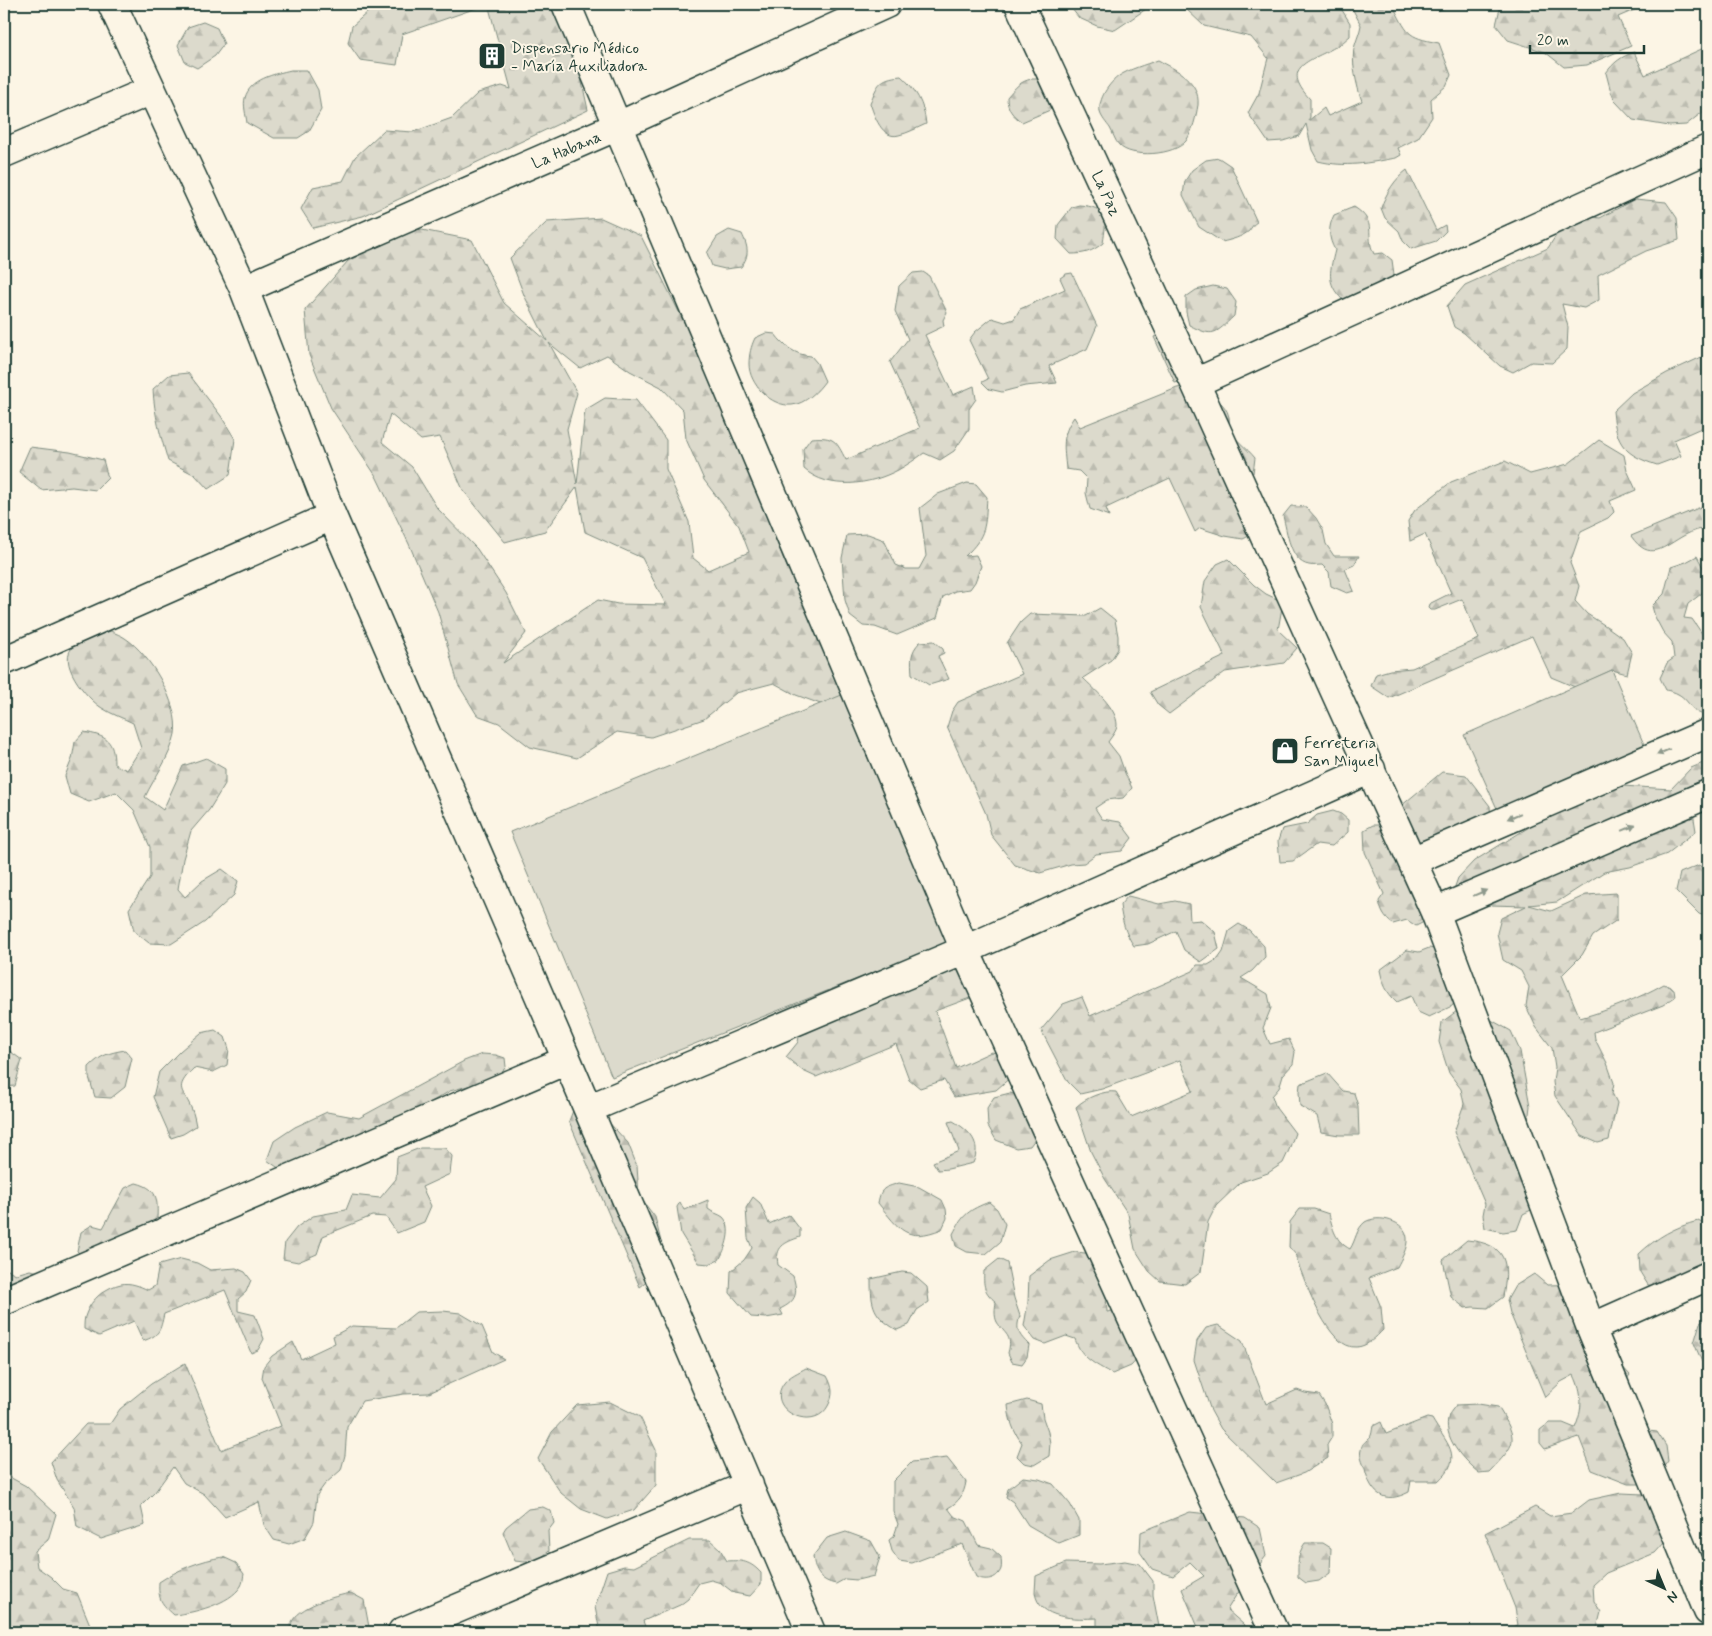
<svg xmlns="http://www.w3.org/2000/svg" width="1712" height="1636" viewBox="0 0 1712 1636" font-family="Mynerve,sans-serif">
	<defs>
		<pattern id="forest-firs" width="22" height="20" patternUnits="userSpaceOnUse" patternTransform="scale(1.25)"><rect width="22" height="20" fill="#dcdacc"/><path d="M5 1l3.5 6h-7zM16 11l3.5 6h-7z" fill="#bcbcb0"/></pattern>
	</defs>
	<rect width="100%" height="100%" fill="#fcf5e5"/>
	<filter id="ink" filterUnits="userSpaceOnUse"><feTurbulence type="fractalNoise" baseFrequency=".02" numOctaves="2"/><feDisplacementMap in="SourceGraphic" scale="10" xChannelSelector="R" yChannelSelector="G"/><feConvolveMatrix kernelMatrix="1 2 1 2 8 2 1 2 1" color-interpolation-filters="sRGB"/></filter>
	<g filter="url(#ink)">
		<path fill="url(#forest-firs)" stroke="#7e8c80" fill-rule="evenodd" d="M377,4h111l-86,30 -5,31 -37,-5 -12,-17 4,-17z
			M488,4h86l6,69 8,37 -225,106 -50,12 -12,-19 12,-22 30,-6 12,-24 29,-27 29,2 39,-14 26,-25 24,-7 9,3z
			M1068,4h273l1,6 8,13v13c-4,3 -8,8 -13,10 -24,15 -59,19 -27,53v18l-2,4 16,-13 4,8 34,-15c-5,-13 -12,-43 -7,-56 2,-7 5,-13 6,-20l-8,-15v-6h39c16,29 13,33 47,39l12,32 -5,11 -15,13 1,18 -14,21 -20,10 3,7 -5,3c-28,5 -50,10 -78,3l-6,-11 -6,-26 -7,12 -16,5 -15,1 -20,-29 11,-20 9,-35 -17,-21 -47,-11 -19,-18 -19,-2 -17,1 -34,23 -18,-4 -18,-8z
			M1415,4h40l-16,6 -21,-2z
			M1501,4h147l-30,13 13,29 -44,19 -23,2 -19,-15 -37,-12 -12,-15z
			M203,22l14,6 7,16 -9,12 -18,12 -12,-6 -7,-17 10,-18z
			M1708,46v66l-8,2 -14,11 -17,1 -36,-6 -18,-19 -4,-9 -5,-19c8,-11 15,-16 28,-21l11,23z
			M1158,60c19,10 42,21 40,45 -2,12 -5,25 -12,36 -11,14 -55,18 -67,4 -4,-4 -6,-12 -9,-17 -3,-4 -9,-11 -10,-16 -2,-13 9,-29 19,-36 10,-7 26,-11 39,-16z
			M291,70h16l11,20 3,20 -12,21 -11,7h-24l-27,-15c-1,-8 -4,-18 -2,-25 5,-19 29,-24 46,-28z
			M901,76c15,13 23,28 25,48 -9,4 -18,9 -27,11 -17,5 -25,-20 -29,-32 8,-19 9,-25 31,-27z
			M1032,79h10l16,23 -8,8 -28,12c-10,-7 -15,-13 -15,-25 8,-9 13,-16 25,-18z
			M1219,158l12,8 26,56c-4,2 -5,5 -8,9 -7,6 -18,9 -27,11l-23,-15 -16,-32 2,-14 7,-11 14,-10z
			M1407,170l29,60 9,-5 1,6 -10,10 -25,8 -8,-8 -4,-10 -14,-13 -4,-10c5,-15 14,-29 26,-38z
			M1635,199l31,3 11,16 2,22 -33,11 -48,24 1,25 -15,8 -22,-4 6,23 -1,22 -15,14 -21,-1 -18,10 -13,-6 -36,-33 -10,-6 -7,-21 18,-21 83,-37 18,-28 19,-4 15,2z
			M1079,205c29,2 28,14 24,38 -11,9 -19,11 -32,11l-14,-15 1,-14 14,-18z
			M1354,207c25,16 10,27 20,47l9,-1 9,7 3,22 -49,21c-20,-18 -17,-29 -11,-53 -7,-12 -7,-23 -1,-35z
			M601,218l40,18 62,124 84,207 36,62 26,63 -23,14 -30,-11 -22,-12 -38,10 -32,26 -53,18 -34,-5 -40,26 -47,-11 -31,-24 -22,-8 -19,-31 -20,-72 -29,-68 -33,-68 -45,-68 -22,-53 -4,-45 43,-49 64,-33 60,12 32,63 43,38 -23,-46 -14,-37 37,-36zM549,343l31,25 27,-13 23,16 31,16 22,23 3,29 18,41 35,46 10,26 -41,18 -15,-12 -4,-36 -23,-53v-29l-30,-40 -31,-2 -20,12 -8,74 -10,-55 10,-36zM390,414l31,26 19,-3 23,53 42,52 40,-11 32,-44 8,45 57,26 24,47 -48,-1 -20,-4 -95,63 23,-30 -20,-40 -29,-44 -40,-41 -25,-41 -30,-25z
			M729,230l13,4c6,13 8,21 -1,33l-16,2 -13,-3 -5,-13 10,-16z
			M923,272l6,4 18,36 -4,8 1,6 -19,9 28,60 21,-9 2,13 -7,10v20l-15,22 -14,9 -16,-7c-8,6 -17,12 -26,17 -28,15 -69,21 -94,-1l-1,-20 8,-11c24,-2 25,3 35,22l74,-32 -30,-66 18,-23 -13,-28 4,-25 14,-13z
			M1072,273l25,53 -10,23 -38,17 8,17 -32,3 -23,6 -13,-3 -7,-7 6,-3 -19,-39 6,-8 17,-14 13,4 9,-3 6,-10 45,-20 -5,-11 6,-4z
			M1213,286l14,3 9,13 -2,14c-19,18 -20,22 -45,9l-3,-13v-15l10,-7z
			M1166,331l17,50 -8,2 -21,-46z
			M766,333l9,1c9,12 20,21 36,22l6,7 8,18c-7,10 -20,23 -33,24 -21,2 -43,-21 -43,-41 0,-9 2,-18 6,-26z
			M1708,354v71l-34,15 7,16 -24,9c-32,-10 -41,-20 -44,-54l19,-18 35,-20z
			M188,373l33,43 14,23 -5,36 -22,14 -13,-14 -27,-14c-7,-24 -14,-47 -15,-72l16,-14z
			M1197,385c12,9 29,17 32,32 1,4 -1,9 0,12 4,9 19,20 26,29l-2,15 -12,12 16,1 10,20 -6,24 -18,9 -18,-3 -25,-8 -5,4 -25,-54 -64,30 3,8 -19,-7 -4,-16 1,-14 -8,-8 -13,-2c-2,-21 -5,-34 8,-52l6,10 97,-39z
			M1599,440l25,15 3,15 9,20 -26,11 4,11 -6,6 -27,13 -11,32 9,23 -4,15 12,13 22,14 14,10 9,15 -5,21 -15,-4 -37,17 -24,-10 -19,-41 -143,62 -18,-12 5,-12 14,-4 22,-2 67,-29 -17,-40 -27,11h-4l-3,-3 1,-3 22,-11 -26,-59 -15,7 -2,-20 7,-11 36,-28 54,-21 25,13 38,-10z
			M30,447l40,5 33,8 5,18 -12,12 -24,-3 -31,3 -22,-18z
			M967,483l9,1 11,13c-2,29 0,38 -22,59l11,-1 5,11 -6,16 -5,7 -15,2 -12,6 -6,21 -40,17 -22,-8 -12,-1 -13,-10 -5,-16 -3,-42 5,-23 21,-1 16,6 12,25 10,4h13l7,-13 -6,-48 18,-14z
			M1708,504v23c-7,2 -16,4 -23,8 -22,12 -35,28 -54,1z
			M1291,506l15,1 10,11 7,12 3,14 8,12h25l-5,9 -9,4 9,22 -7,2 -16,-7 -2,-14 -7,-7c-4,0 -9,1 -13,0 -19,-3 -22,-34 -26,-49z
			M1697,556l11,21v8l-7,9 -13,10 -4,14 8,1 11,16 5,2v77c-15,3 -18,-14 -30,-20 -3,-2 -8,-3 -12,-4l-6,-12 7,-15 7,-5 -2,-16 -9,-10 -8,-15 -3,-11 12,-12 7,-27 15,-5z
			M1228,559l26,26 12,9 17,8 -5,28 19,18 -13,15 -59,9 -56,42 -11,-9 -8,-13 75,-36 -24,-49 4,-26 12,-17z
			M1100,608l15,12 3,16v13l-7,11 -28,18c11,11 34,30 34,47 0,6 -6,12 -9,17l11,14 6,17 7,15 -9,10 -16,2 -12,8 7,11 18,3 12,16 -10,13 -26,3 -12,9 -13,1 -31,9 -25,-8 -24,-30 -5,-21 -39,-87 5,-16 6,-9 64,-28 -15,-31 14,-21 9,-8 56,2z
			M111,631c5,3 10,4 14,7 25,16 55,66 50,96 -5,24 -20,42 -30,63l18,13 20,-44 23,-8 19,11v15l-16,26 -18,21 -8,28 -5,30 7,8 17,-16 20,-12 16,12 -4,14 -29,27 -34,22 -22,-1 -15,-12 -5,-22 21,-32v-30l-16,-37 -18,-18 -27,10 -19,-8 -5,-18 7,-17 3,-17 9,-10c22,4 30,8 30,32l13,6 14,-22 -8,-25c-10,-5 -22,-9 -31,-15 -15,-9 -48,-48 -27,-63 11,-8 24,-10 36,-14z
			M934,641l9,8 1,4 -6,3 11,23 -20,6 -17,-11c-1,-14 -2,-22 8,-32z
			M1708,761v47l-16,-2 4,25 -29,23 -37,13 -26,5 -47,30 -28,3 22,6 35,-16 31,-2v27l-24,16 -11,19 -20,20 18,43c30,-8 57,-19 84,-34l10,5 1,8 -12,8 -69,27 1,7 12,24 7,20 -2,10 5,10 -8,37 -11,3 -16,-7 -27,-40 -2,-14 2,-15 -3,-19 -16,-21 -10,-21 3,-19 -8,-16 -18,-11 -6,-27 4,-15 25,-12 -36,-1 -19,-3 -18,-10 5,-14 16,-17 91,-56 57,-19 49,3 20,-21z
			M1442,772l24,3 24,31 2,30 -18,14 -29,12 -39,-18 -5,-38z
			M1333,811l8,3 7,6v12l-16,14 -15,-2 -24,17 -13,1 -2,-21 4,-12 25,-5 10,-9z
			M1373,825h12l41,96 -10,5 -9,-6 -14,4c-9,-6 -12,-13 -14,-23l5,-7 -19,-42 -1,-22z
			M1699,865l9,7v45l-9,-3 -23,-23 4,-18z
			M1128,896l31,8 16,-3 14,3 1,17 11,-1 14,12 4,17 -18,13 -17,-12 -8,-19 -28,13 -14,2c-9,-13 -12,-25 -14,-41z
			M1239,924l10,6 15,16 1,11 -13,14 -11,7 27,16 3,14 -8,20 7,16 19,-5 6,13 -2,12 -10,11 -4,13 -7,8 4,12 19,25 -6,17 -6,13 -15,10 -27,9 -25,24 -8,16 -7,50 -16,12 -25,-3 -11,-10 -14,-22 -7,-35 -23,-35 -14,-27 -15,-45c9,-9 28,-17 40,-15l15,25 62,-26 -13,-31 -78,29 -22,5 -12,-12 -27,-52 22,-26 19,-7 8,19 103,-45 4,-6h11l10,-6 5,-7 6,-21z
			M1429,948l14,3 20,41 -11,14 -23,11 -11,-5 -7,-16 -14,6c-11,-10 -14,-18 -17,-32l27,-20 12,2z
			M955,970h21l3,34 -9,-6 -35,13 21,57 35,-16 21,3v21l-16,14 -42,7 -10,-17 -24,8 -11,-9 -13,-35 -80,33 -13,-6 -17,-14 12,-15 3,-16 118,-54z
			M1461,1008l23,8 27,15 9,20 10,55 -2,16 9,85 -14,7 -6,16 -14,2 -18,-4 -2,-13 2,-11 -31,-72 10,-28 -3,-15 -12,-16 -10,-31 3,-20z
			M215,1030l10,7 4,12 -2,16 -14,7 -19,-4c-22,22 -10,21 -2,42 2,5 3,11 4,16l-13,8 -12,4 -18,-41 6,-25 21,-21 21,-18z
			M4,1047l18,13 -7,26 -11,1z
			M125,1050l7,8 -7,29 -14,11 -16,-1 -6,-20v-10c12,-12 19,-14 36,-17z
			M482,1054l14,1 9,3 1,9 -10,11 -46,13 -31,18 -73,30 -59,35 -20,-14 7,-19 21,-14 32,-15 32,6 105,-57z
			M1327,1073l16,18 11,2 4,13 1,29h-20l-18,-3 -4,-16 -17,-10 -1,-14 1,-8z
			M1010,1093l19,5 9,37 -8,11 -14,2 -20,-8 -8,-14 -1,-18 7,-11z
			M574,1108l29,8 25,27 9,23 2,30 16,21 12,50 -27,20 -71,-166z
			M953,1121c17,10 29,22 20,42l-25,6 -10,1 -5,-8 26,-11 -11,-29z
			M420,1148h25l7,8 -2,18 -28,13 9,19 -7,16 -27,11 -11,-16 -14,-1 -49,20 -6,18 -19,8 -15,-3 2,-17 12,-15 16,-11 33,-6 6,-15 28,3 16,-19 1,-22z
			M136,1183c25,6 21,20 21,41l-70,37 -10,-10 4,-19 11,-7 11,3 22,-40z
			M899,1183l20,4 23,13 4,9 1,9 -5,11c-36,14 -42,1 -64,-26 3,-16 6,-15 21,-20z
			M753,1197l7,6 9,21 20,-9 11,14v8c-16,6 -25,9 -22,28l15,11c5,17 4,25 -13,33l3,6 -17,3 -15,-1 -21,-24 1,-22 13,-11 8,-12 -4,-10 -2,-30z
			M708,1200v9c5,4 11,5 15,8 11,11 2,33 -4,43l-10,4 -10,-1 -18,-29 -4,-27 3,-5 4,8z
			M989,1202l8,7 8,15 -5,18 -14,12 -19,-2 -11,-6 -3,-12c10,-20 16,-24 36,-32z
			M1300,1209h14l15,5c4,15 6,27 21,35 6,-9 6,-20 15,-27 13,-8 41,-1 42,16 1,10 -6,21 -10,29l-28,11 12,29 2,23c-7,7 -15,16 -26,17 -29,3 -51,-64 -60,-86v-5l-8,-9 1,-25z
			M1698,1221l10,5v38l-40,24 -20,-3 -8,-13 -1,-18c18,-17 36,-27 59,-33z
			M1467,1240c41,4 42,23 36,57l-15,11 -15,-1 -8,1 -14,-11 -8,-37z
			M1075,1252l20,2 11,40 1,18 10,-2 26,43 -12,13 -19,8c-18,-11 -30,-15 -37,-35l-9,-3 -21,8 -10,-4 -11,-14 4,-24 1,-26 21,-16z
			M181,1259l16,4 13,7 26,-2 9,4 6,8 -5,12 -8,7v12l17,4 9,24 -6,11 -7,3 -26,-63 -61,24c-4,17 -4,21 -21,27l-9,-20 -35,15 -15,-7c0,-5 0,-11 2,-15 5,-15 20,-27 35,-30 9,-2 19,2 27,6l7,-4 4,-21z
			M999,1259l8,4 7,35 6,18c-5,14 -1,19 9,29l-2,12 -5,7 -10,-2 -4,-9c5,-18 -3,-18 -11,-31 -3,-6 -2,-14 -1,-20 -12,-10 -13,-16 -12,-31z
			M4,1268l12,6 14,-4 9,2 -35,30z
			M902,1272l9,1 16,14 2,15 -12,8 -8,15 -12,5c-24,-14 -26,-24 -26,-51z
			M1534,1274l13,11 43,-1 7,34 22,45 11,12 -19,24 29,31 17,2 9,14 2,15 -11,15 -8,8h-21l-36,-14 -13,-33 -34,12 -5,-6v-13l9,-7h14l12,5c8,-19 8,-34 -1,-53l-13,7 -16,15 -35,-84 -3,-13 8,-14z
			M443,1311l17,2 22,13 11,26 11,7 -75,34 -25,1 -42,7 -15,26 -2,28 -4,15 -16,14 -8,11 -3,27 -9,16 -16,6 -15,-4 -10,-15 -5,-23 -34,15 -21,-23 -20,-11 -11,-16 -18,25 -14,14 4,19 -44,14 -24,-12 -3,-20 -17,-27 -6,-18 35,-38h24l10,-15 31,-25 34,-21 36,87 60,-24 -19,-48 2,-12 8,-10 21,-14 8,17 34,-16 -2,-7 19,-10 44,2 20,-16z
			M1708,1318v44h-6l-8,-19 6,-20z
			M1218,1325l24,16 24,63 31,-14 8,3 14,2 6,9 7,20v13l-5,8 1,13 -24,15 -28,10 -55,-54 -10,-18 -17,-51 3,-19 9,-13z
			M806,1368l21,8c6,11 7,19 1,30 -14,27 -64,4 -44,-23 5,-7 15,-11 22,-15z
			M1027,1400l14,4 2,14 5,14 2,11 -1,13 -15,9 -10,-2 -7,-7 5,-13c-9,-12 -13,-24 -14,-38z
			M610,1402l30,15 16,33v35l-22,25 -27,9 -26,-10 -20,-16 -23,-34 14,-27 25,-27z
			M1478,1404l20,3c21,34 19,36 -9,65l-10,1c-15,-12 -38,-36 -30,-58 1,-3 5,-7 7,-10z
			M1427,1418l5,1c13,23 34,38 6,62h-27l-2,11c-25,13 -38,2 -44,-23 -2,-6 -6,-14 -4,-19 1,-8 5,-8 9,-13 2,-2 2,-7 3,-11l8,-4 5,12z
			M947,1458l19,24c-2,12 -7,20 -18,26l6,8 12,5 12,24 13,3 10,9c0,3 1,9 0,12 -4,11 -16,12 -25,8l-14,-33 -50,19 -13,-2 -7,-10 -3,-11 5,-4 4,-12 -5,-13v-30l19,-19z
			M4,1474l22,12 30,28 -8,26 -13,11 2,16 14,10 12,12 14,4 16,39h-89z
			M1023,1477l16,2 14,5 17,20 9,16v15l-20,8 -31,-18 -15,-23 -7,-5 2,-8z
			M1621,1493l22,1 19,11 3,37 -10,11 -49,20 -13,12 1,16 7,11 -5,20h-96l18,-7 -3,-17 -30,-75 50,-26 15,9 22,-3 17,-13z
			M543,1507l8,4 3,12 -6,8 1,20c-13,12 -17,12 -34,10l-12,-29 3,-5 22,-18z
			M1190,1512l55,6 15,10 6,28 -31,41 -8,13 25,22h-52l-18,-43 22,-13 -14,-14 -17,14 -21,-7 -12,-17 1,-20z
			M846,1532l25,9 9,16 -6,19 -17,4 -12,-1 -9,5c-16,-3 -21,-12 -23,-28l14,-18z
			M689,1540h21l10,9 7,12c15,-1 23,0 34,12v11l-11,12 -16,-3 -13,-10 -10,-3 -12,3 -11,16 -8,6 -37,16 4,11h-47l-5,-25 12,-36 17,-5 10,1z
			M1305,1543h18l8,5 -1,25 -11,8 -13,2 -8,-6c0,-13 -1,-23 7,-34z
			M223,1557l13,6 8,11c-1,4 -1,9 -3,12 -11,18 -48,27 -67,29 -13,-12 -16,-15 -15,-33 18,-12 42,-22 64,-25z
			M1125,1561l15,3 13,17v14l7,37h-63v-14c-20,1 -59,2 -62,-26 0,-5 1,-11 1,-16l30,-13 33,1z
			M351,1593l13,7 5,27 -4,5h-74c0,0 0,-7 0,-8 6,-18 44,-28 60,-31z"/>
		<path fill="#dcdacc" stroke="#7e8c80" d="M1612,670l34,79 -147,64 -35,-78z
			M849,692l108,247 -345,138 -102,-245z"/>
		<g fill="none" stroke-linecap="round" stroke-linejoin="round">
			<defs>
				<path id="minor" d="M112,4l132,285 88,227 235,544 244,572
					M566,4l399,946 309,682
					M1019,4l176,379 240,529 156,416 117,283
					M4,153l148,-63
					M244,289l374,-163 268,-122
					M1195,383l513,-234
					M4,661l328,-145
					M1412,861l296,-128
					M1435,912l273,-118
					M588,1109l377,-159 406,-181
					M4,1301l563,-241
					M1591,1328l117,-52
					M402,1632l347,-147"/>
			</defs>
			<use href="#minor" stroke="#1f3d34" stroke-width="31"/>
			<use href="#minor" stroke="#fcf5e5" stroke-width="28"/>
		</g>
		<defs><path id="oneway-solid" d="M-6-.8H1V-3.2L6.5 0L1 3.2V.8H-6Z" transform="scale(1.25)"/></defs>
		<g fill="#8e998c">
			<use href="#oneway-solid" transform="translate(1663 752) rotate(157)"/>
			<use href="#oneway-solid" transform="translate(1514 816) rotate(157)"/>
			<use href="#oneway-solid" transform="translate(1629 828) rotate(-23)"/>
			<use href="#oneway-solid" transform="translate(1480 893) rotate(-23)"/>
		</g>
	</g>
	<defs>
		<symbol id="building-square" viewBox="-11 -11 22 22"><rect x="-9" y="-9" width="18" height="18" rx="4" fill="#1f3d34" stroke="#fcf5e5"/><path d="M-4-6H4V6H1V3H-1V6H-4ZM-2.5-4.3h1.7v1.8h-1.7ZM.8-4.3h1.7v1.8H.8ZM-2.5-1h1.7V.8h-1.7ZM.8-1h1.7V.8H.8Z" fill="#fff"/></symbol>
		<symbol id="shop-square" viewBox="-11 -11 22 22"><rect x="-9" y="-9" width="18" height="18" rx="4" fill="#1f3d34" stroke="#fcf5e5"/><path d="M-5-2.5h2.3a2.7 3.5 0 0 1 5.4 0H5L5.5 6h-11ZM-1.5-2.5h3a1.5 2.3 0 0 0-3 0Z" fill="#fff"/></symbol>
	</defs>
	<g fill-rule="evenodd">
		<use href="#building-square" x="476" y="40" width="32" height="32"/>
		<use href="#shop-square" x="1269" y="735" width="32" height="32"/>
	</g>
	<g text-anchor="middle" stroke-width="4" stroke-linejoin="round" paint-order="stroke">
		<g font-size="16" fill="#1f3d34" stroke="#fcf5e5" text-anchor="start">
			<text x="511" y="53">Dispensario Médico<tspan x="511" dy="18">- María Auxiliadora</tspan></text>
			<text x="1304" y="748">Ferreteria<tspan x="1304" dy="18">San Miguel</tspan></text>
		</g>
		<g font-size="16" fill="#1f3d34" stroke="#fcf5e5">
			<text transform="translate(566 149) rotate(-23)" y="6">La Habana</text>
			<text transform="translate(1107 193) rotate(65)" y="6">La Paz</text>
		</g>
	</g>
	<rect width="1712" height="1636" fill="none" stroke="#fcf5e5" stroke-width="20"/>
	<rect x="10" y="10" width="1692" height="1616" fill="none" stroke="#1f3d34" stroke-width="2" filter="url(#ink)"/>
	<g transform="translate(1664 1588) rotate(136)" stroke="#fcf5e5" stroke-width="4" paint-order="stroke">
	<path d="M0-4L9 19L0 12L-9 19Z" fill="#1f3d34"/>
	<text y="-8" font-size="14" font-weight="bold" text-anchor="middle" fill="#1f3d34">N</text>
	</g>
	<path d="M1530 45v8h114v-8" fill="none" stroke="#1f3d34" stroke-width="2.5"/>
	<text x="1537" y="45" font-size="15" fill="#1f3d34" stroke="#fcf5e5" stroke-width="4" paint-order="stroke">20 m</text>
</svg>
